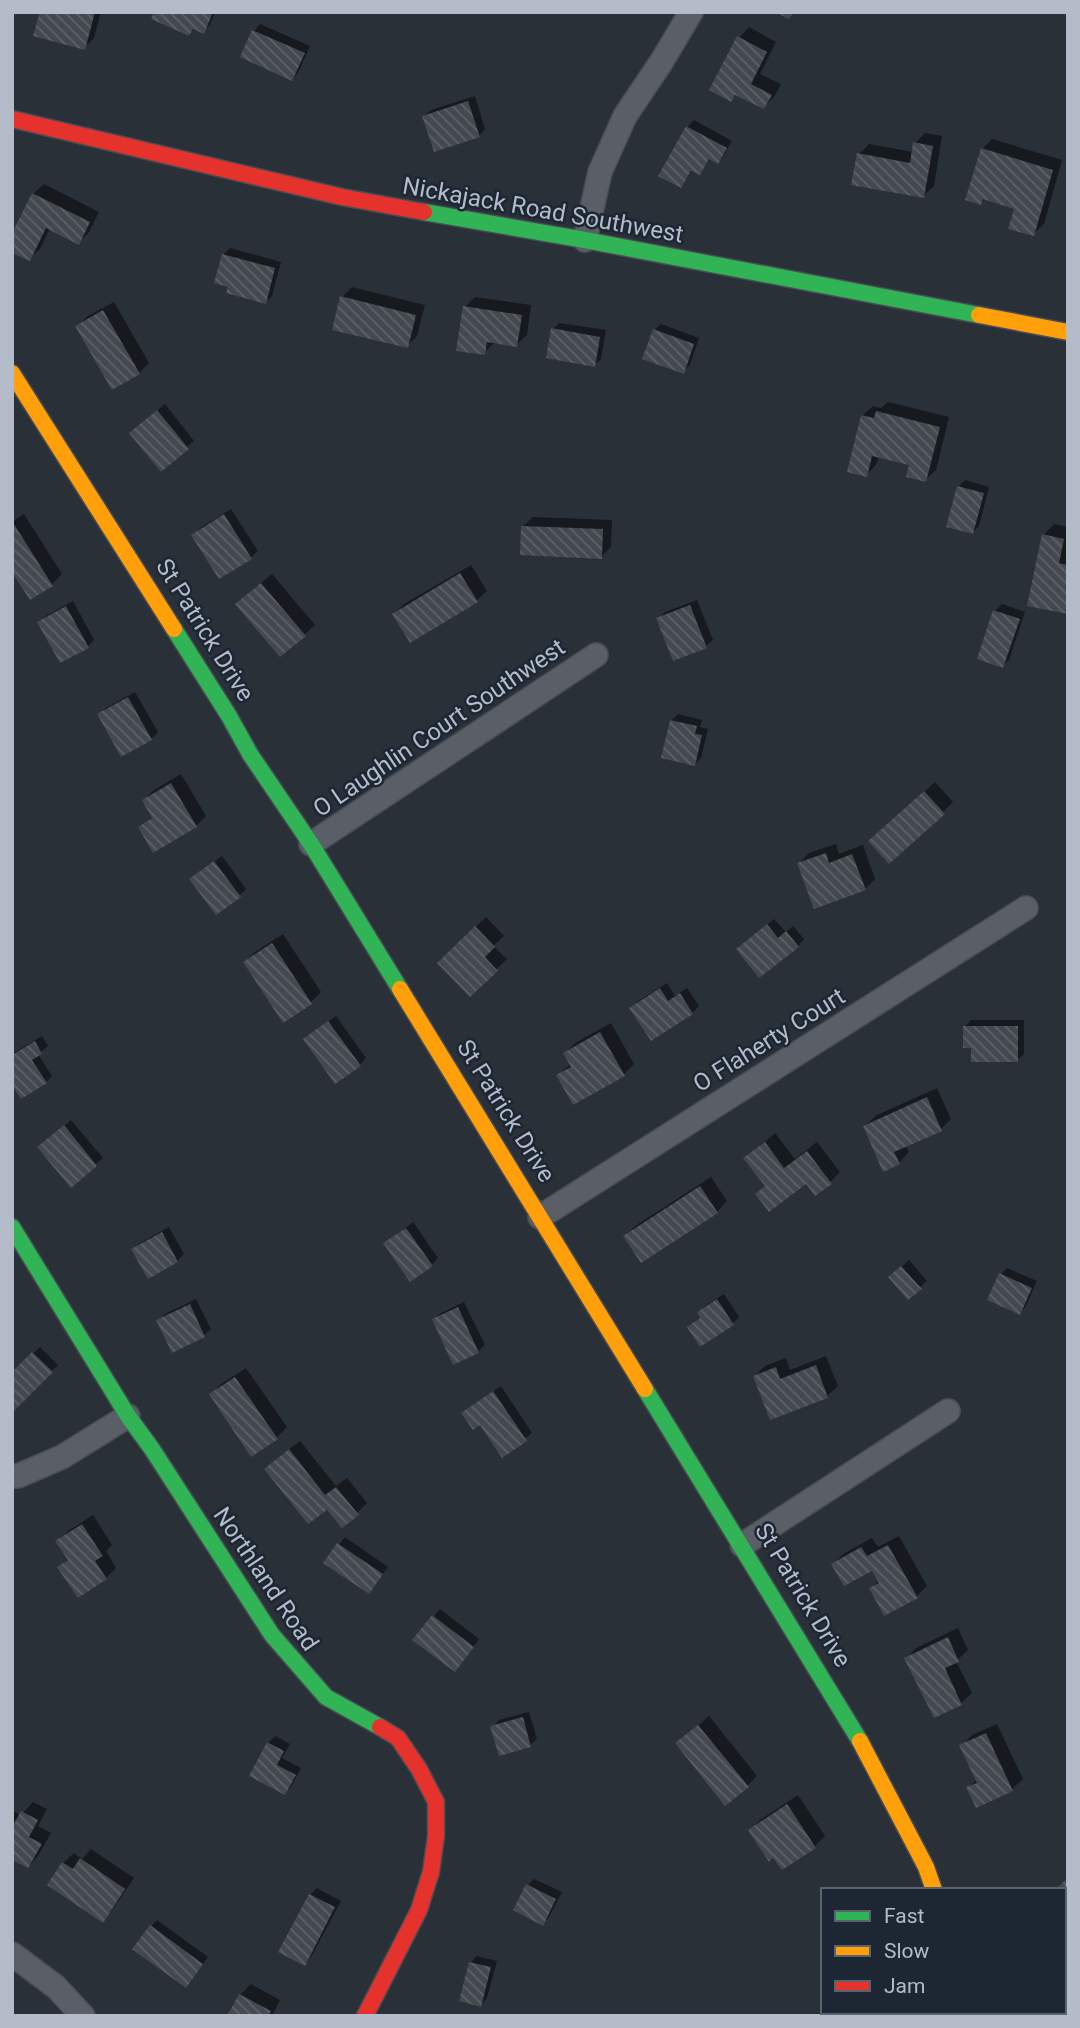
<svg xmlns="http://www.w3.org/2000/svg" width="1080" height="2028" viewBox="0 0 1080 2028" font-family="Roboto,sans-serif">
	<defs>
		<pattern id="building-back-hatch" width="6" height="6" patternUnits="userSpaceOnUse" patternTransform="scale(1.75)"><rect width="6" height="6" fill="#444950"/><path d="M-1 5l2 2M0 0l6 6M5-1l2 2" fill="none" stroke="#5d6168"/></pattern>
	</defs>
	<rect width="100%" height="100%" fill="#2a3038"/>
	<path fill="#0007" d="M42,12h59l-7,26 -10,10z
		M156,12h59l-5,13 -7,6 -8,-3 -6,6z
		M260,24l50,22 -12,27 -6,6 -50,-23 12,-25z
		M749,27l27,15 -16,32 21,10 -7,13 -10,10 -27,-13 -6,6 8,-62z
		M475,96l10,33 -6,7 -55,-20 7,-6z
		M694,120l38,21 -8,14 -6,7 -7,-4 -12,15 -6,-3 -12,16 6,-59z
		M925,133l17,3 -8,50 -11,10 -64,-42 10,-10 44,8 2,-9z
		M992,139l70,21 -18,64 -11,10 -17,-27 -31,-9 -4,5 1,-54z
		M44,184l55,28 -10,20 -11,11 -28,-15 -10,21 -11,10 4,-65z
		M230,248l51,14 -9,34 -7,6 -35,-16 -14,-4 8,-28z
		M352,287l73,18 -8,31 -10,10 -65,-49z
		M475,297l56,8 -4,30 -11,10 -22,-2 -10,10 -19,-46z
		M114,302l35,61 -10,10 -62,-47 11,-10z
		M559,323l47,7 -5,29 -7,6 -41,-36z
		M661,324l38,14 -9,27 -7,7 -29,-42z
		M888,402l61,15 -13,53 -11,10 -14,-16 -32,-8 -3,9 -10,10 -4,-59 11,-10 8,2z
		M165,404l29,37 -33,29 -23,-44z
		M965,480l24,7 -10,39 -7,7 -14,-46z
		M231,509l27,42 -7,6 -31,20 -27,-42 7,-7z
		M24,514l38,60 -10,10 -21,14 -19,-76z
		M533,517l79,3 -1,27 -10,10 -79,-30z
		M1054,524l14,3v85l-24,-77z
		M471,565l16,26 -11,10 -82,13 10,-10z
		M272,574l43,51 -11,10 -56,-41z
		M697,600l16,40 -7,6 -48,-27 7,-7z
		M73,601l21,39 -6,6 -49,-24 7,-6z
		M1002,604l23,8 -16,48 -7,6 -23,-8 16,-47z
		M135,692l23,40 -7,7 -51,-25 6,-6z
		M678,714l24,6 -2,7 8,2 -7,29 -6,6 -24,-43z
		M181,774l25,42 -10,10 -56,1 13,-11 -9,-16 10,-10z
		M935,782l18,20 -10,10 -63,19z
		M836,844l3,10 24,-9 12,34 -10,10 -66,-26 10,-10z
		M222,856l24,33 -6,6 -42,-22z
		M486,917l18,19 -11,10 14,13 -37,36 -31,-32z
		M774,919l12,13 7,-6 11,13 -6,7 -53,-4z
		M283,934l38,58 -10,10 -66,-40 10,-10z
		M667,983l8,13 12,-8 12,18 -7,7 -60,-5 6,-7z
		M336,1016l30,42 -6,7 -55,-26z
		M971,1020h53v34l-7,6 -44,-14 -8,-19z
		M611,1023l23,41 -10,10 -66,1 13,-11 -6,-11 10,-10z
		M42,1036l6,10 -10,8 14,22 -6,6h-34v-28z
		M937,1088l14,31 -10,10 -36,16 4,7 -10,11 -34,-37 10,-10z
		M71,1120l32,38 -32,27 -25,-44z
		M775,1133l20,26 22,-17 23,30 -10,10h-24l-49,12 9,-9 -20,-27z
		M711,1177l16,24 -10,11 -76,49 -16,-25 10,-10z
		M413,1222l25,36 -6,7 -46,-22z
		M169,1227l15,27 -7,7 -28,15 -16,-27 7,-6z
		M909,1260l18,21 -7,6 -23,-16z
		M1007,1268l30,13 -11,25 -6,7 -19,-39z
		M724,1294l15,23 -6,6 -44,4 12,-11 -2,-3 6,-7z
		M196,1299l15,30 -7,6 -31,15 -15,-30 7,-6z
		M464,1302l21,43 -7,6 -44,-32 7,-6z
		M40,1347l18,18 -44,44 -2,-35z
		M826,1356l12,30 -11,10 -56,22 -16,-42 10,-10 21,-8 4,12z
		M246,1368l41,59 -10,10 -25,17 -41,-60 10,-10z
		M501,1386l31,47 -29,22 -33,-48z
		M300,1441l36,45 11,-8 20,25 -10,10 -30,-6 -51,-48z
		M93,1515l19,30 -6,6 10,17 -10,10 -28,18 -19,-29 10,-9 -11,-17 10,-10z
		M899,1536l28,50 -10,10 -46,-7 8,-9 -6,-12 -40,-4 10,-10 29,-16 6,9z
		M345,1537l43,30 -19,25 -43,-30z
		M440,1609l39,30 -18,25 -46,-24z
		M958,1628l10,22 -12,11 16,32 -11,10 -26,13 -29,-58 10,-10z
		M529,1712l8,27 -7,6 -38,-18 7,-7z
		M709,1716l48,60 -10,10 -70,-42z
		M997,1724l26,55 -11,10 -35,16 -8,-17 8,-9 -15,-33 10,-11z
		M275,1736l15,8 -8,14 19,10 -10,19 -7,6 -16,-50z
		M798,1795l27,41 -10,10 -33,22 -32,-38 10,-10z
		M33,1802l14,7 -9,17 13,7 -13,23 -10,10 -16,-8v-48l9,5z
		M91,1849l43,29 -22,32 -10,10 -53,-36 14,-21 11,-10 8,6z
		M534,1879l28,13 -13,25 -6,6 -15,-38z
		M317,1888l24,13 -30,56 -7,7 6,-69z
		M157,1920l51,37 -16,22 -41,-53z
		M477,1956l20,5 -10,37 -6,7 -10,-43z
		M251,1984l29,16 -8,16h-43l11,-21z"/>
	<path fill="url(#building-back-hatch)" d="M40,12h55l-10,38 -52,-14z
		M154,12h59l-9,22 -11,-5 -4,7 -38,-17z
		M775,12h18l-4,7z
		M252,30l53,23 -13,28 -52,-24z
		M737,36l30,16 -16,32 21,11 -8,14 -29,-14 -4,7 -22,-12z
		M468,101l12,36 -46,15 -12,-36z
		M686,126l41,22 -9,16 -9,-5 -9,16 -9,-4 -10,17 -23,-12z
		M913,142l20,4 -9,52 -73,-13 6,-32 53,10z
		M981,148l72,22 -19,66 -26,-7 6,-20 -31,-10 -2,6 -16,-5z
		M32,193l58,29 -11,23 -33,-17 -16,33 -18,-8v-20z
		M222,254l53,14 -9,36 -40,-11 2,-6 -14,-4z
		M340,296l76,19 -8,33 -76,-18z
		M463,306l59,9 -5,32 -30,-5 -2,13 -29,-4z
		M103,310l37,64 -28,16 -37,-64z
		M551,328l49,9 -5,30 -49,-9z
		M653,329l41,15 -10,30 -42,-15z
		M157,410l32,39 -28,23 -32,-39z
		M876,411l64,16 -14,55 -20,-5 3,-12 -37,-9 -5,21 -20,-5 14,-57 13,3z
		M957,486l27,7 -11,41 -27,-7z
		M224,514l28,45 -33,20 -28,-44z
		M12,521l41,65 -23,14 -18,-28z
		M521,526l82,3 -1,30 -82,-4z
		M1042,534l22,5 -5,24 9,2v49l-41,-8z
		M460,573l18,29 -68,41 -18,-29z
		M261,583l45,53 -26,21 -45,-53z
		M690,605l17,43 -34,13 -17,-43z
		M66,606l23,42 -29,15 -23,-41z
		M993,610l27,9 -17,49 -26,-9z
		M128,697l24,43 -31,17 -24,-43z
		M670,720l27,6 -2,8 7,1 -7,31 -34,-8z
		M171,783l26,44 -44,26 -15,-26 14,-9 -10,-18z
		M924,791l21,23 -56,50 -21,-23z
		M826,853l3,10 23,-9 14,36 -52,19 -17,-46z
		M214,861l27,36 -25,18 -27,-36z
		M767,924l11,14 8,-7 13,16 -40,31 -23,-29z
		M475,926l20,21 -10,10 13,14 -28,26 -33,-34z
		M272,943l40,61 -29,19 -40,-61z
		M660,988l8,13 12,-8 13,21 -42,27 -22,-33z
		M328,1021l33,45 -26,18 -32,-45z
		M963,1026h55v36h-47v-14h-8z
		M600,1032l25,44 -52,29 -17,-30 15,-8 -8,-14z
		M35,1041l7,13 -10,6 15,23 -26,16 -9,-14v-30z
		M927,1097l15,34 -48,21 6,12 -17,8 -20,-46z
		M64,1125l33,41 -26,22 -34,-41z
		M765,1142l19,26 23,-17 25,33 -17,12 -9,-12 -37,28 -14,-18 10,-8 -22,-28z
		M700,1186l18,27 -77,50 -18,-27z
		M406,1228l27,38 -23,16 -27,-39z
		M162,1232l16,30 -30,17 -17,-30z
		M901,1266l21,23 -14,11 -20,-23z
		M999,1273l33,15 -12,27 -33,-15z
		M717,1299l17,26 -34,22 -13,-20 13,-9 -3,-6z
		M190,1304l15,33 -33,16 -16,-33z
		M458,1307l21,46 -26,12 -21,-46z
		M32,1352l21,20 -39,39 -2,-2v-37z
		M816,1365l12,33 -58,22 -17,-44 23,-9 4,12z
		M235,1377l43,62 -27,18 -42,-63z
		M493,1391l34,50 -25,17 -22,-33 -7,5 -12,-17z
		M289,1449l36,46 11,-8 23,28 -17,13 -15,-18 -19,14 -44,-55z
		M82,1524l21,32 -8,5 12,18 -29,19 -21,-31 11,-7 -13,-19z
		M337,1543l46,31 -14,20 -46,-31z
		M888,1545l30,53 -34,18 -15,-28 10,-5 -7,-12 -28,15 -13,-22 30,-17 6,9z
		M432,1615l42,32 -19,25 -43,-32z
		M948,1637l11,25 -14,6 17,37 -28,13 -30,-60z
		M523,1717l8,30 -32,9 -9,-30z
		M698,1725l51,62 -24,19 -50,-63z
		M986,1733l27,58 -37,17 -10,-21 11,-4 -18,-38z
		M267,1742l17,9 -7,14 19,10 -11,20 -36,-19z
		M787,1804l29,44 -34,22 -9,-12 -4,4 -21,-32z
		M21,1811l17,9 -9,17 13,7 -14,24 -16,-8v-33z
		M80,1858l45,31 -22,34 -56,-38 15,-23 11,7z
		M1068,1878v52l-4,-4v-36h-10z
		M526,1884l30,15 -13,27 -30,-16z
		M309,1894l26,13 -30,59 -27,-14z
		M150,1925l53,39 -17,24 -54,-39z
		M469,1962l22,5 -10,40 -22,-6z
		M239,1994l32,17 -3,5h-41z"/>
	<g fill="none" stroke-linecap="round" stroke-linejoin="round">
		<defs>
			<path id="street" d="M585,240l15,-68 25,-56 37,-55 29,-49
				M311,844l285,-189
				M540,1217l486,-309
				M12,1476h6l44,-19 66,-41
				M742,1545l206,-134
				M12,1954l44,33 27,29
				M974,2012l2,4"/>
			<path id="fast" d="M424,212l161,28 394,75
				M174,629l55,87 21,38 61,90 89,145
				M12,1227l116,189 24,33 120,186 54,62 54,30
				M645,1389l215,352"/>
			<path id="slow" d="M979,315l89,17
				M12,373l162,256
				M400,989l245,400
				M860,1741l66,126 8,23"/>
			<path id="jam" d="M12,119l330,78 82,15
				M365,2016l54,-106 12,-38 5,-36v-34l-17,-33 -21,-31 -18,-11"/>
		</defs>
		<use href="#street" stroke="#484c53" stroke-width="26"/>
		<use href="#fast" stroke="#484c53" stroke-width="19"/>
		<use href="#slow" stroke="#484c53" stroke-width="19"/>
		<use href="#jam" stroke="#484c53" stroke-width="19"/>
		<use href="#street" stroke="#5a5e66" stroke-width="23"/>
		<use href="#fast" stroke="#30b455" stroke-width="16"/>
		<use href="#slow" stroke="#ff9f0a" stroke-width="16"/>
		<use href="#jam" stroke="#e5322d" stroke-width="16"/>
	</g>
	<g text-anchor="middle" stroke-width="5" stroke-linejoin="round" paint-order="stroke">
		<g font-size="24" fill="#b4bcc9" stroke="#1d2633">
			<text transform="translate(543 210) rotate(10)" y="8">Nickajack Road Southwest</text>
			<text transform="translate(205 630) rotate(58)" y="8">St Patrick Drive</text>
			<text transform="translate(439 728) rotate(-34)" y="8">O Laughlin Court Southwest</text>
			<text transform="translate(769 1040) rotate(-32)" y="8">O Flaherty Court</text>
			<text transform="translate(506 1111) rotate(58)" y="8">St Patrick Drive</text>
			<text transform="translate(266 1579) rotate(56)" y="8">Northland Road</text>
			<text transform="translate(803 1595) rotate(59)" y="8">St Patrick Drive</text>
		</g>
	</g>
	<rect width="1080" height="2028" fill="none" stroke="#b4bcc9" stroke-width="28"/>
	<rect x="821" y="1888" width="245" height="126" fill="#1d2633" stroke="#59626f" stroke-width="2"/>
	<rect x="835" y="1911" width="35" height="10" fill="#30b455" stroke="#59626f" stroke-width="2"/>
	<text x="884" y="1923" font-size="21" fill="#b4bcc9">Fast</text>
	<rect x="835" y="1946" width="35" height="10" fill="#ff9f0a" stroke="#59626f" stroke-width="2"/>
	<text x="884" y="1958" font-size="21" fill="#b4bcc9">Slow</text>
	<rect x="835" y="1981" width="35" height="10" fill="#e5322d" stroke="#59626f" stroke-width="2"/>
	<text x="884" y="1993" font-size="21" fill="#b4bcc9">Jam</text>
</svg>
